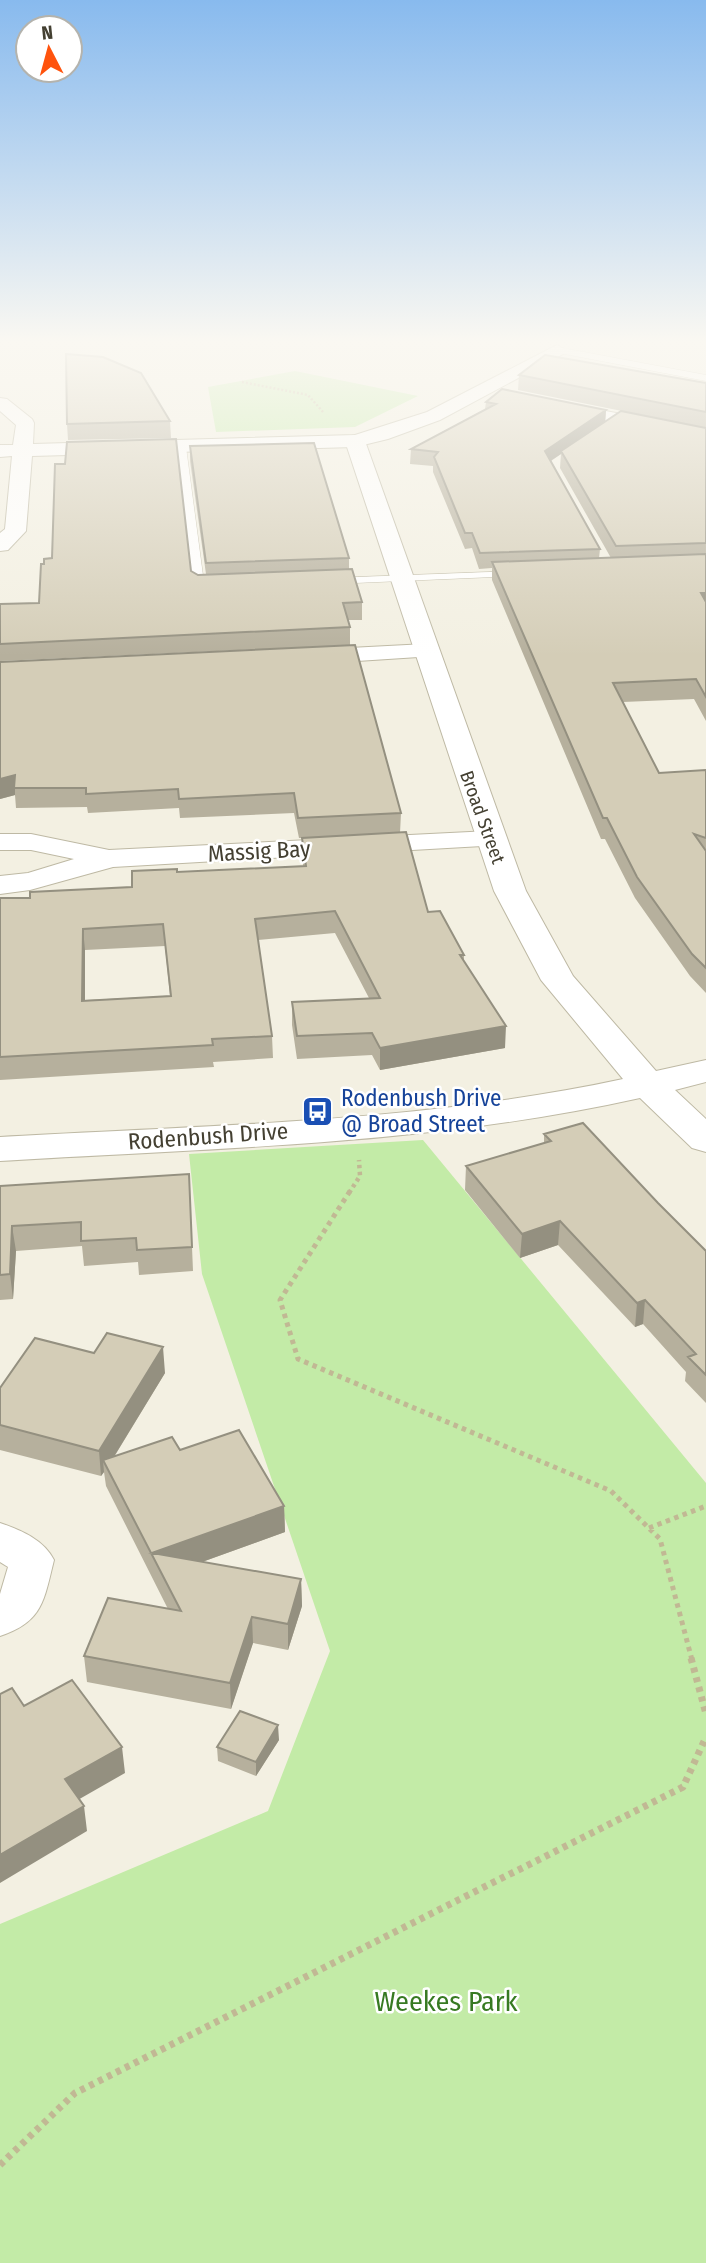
<svg xmlns="http://www.w3.org/2000/svg" width="706" height="2263" viewBox="0 0 706 2263" font-family="'Fira Sans Condensed',sans-serif">
	<rect width="100%" height="100%" fill="#f3f0e2"/>
	<path fill="#c3eba7" d="M295,371l123,25 -63,31 -139,5 -8,-45z
		M423,1140l283,343v780h-706v-339l268,-113 62,-160 -128,-377 -13,-120z"/>
	<g fill="none" stroke-linecap="round" stroke-linejoin="round">
		<defs>
			<path id="service" d="M557,347l149,28v6l-152,-29z
				M181,444l5,3 18,136 11,3c-5,5 -17,5 -22,0l-17,-139z
				M514,571l4,1v4l-186,8 -6,-3 6,-3z"/>
			<path id="minor" d="M557,345l8,5 -2,4 -123,66 -52,19 -33,8 -323,9 -6,75 -18,19 -8,1v-18l5,-4 7,-73 -12,1v-12h13l3,-20 -16,-14v-13l7,1 25,20 2,4 -1,21 322,-9 72,-23z
				M558,402l148,28v12l-154,-31 -3,-4z
				M426,644l8,2 4,5 -4,5 -123,8 -9,-2 -3,-5 3,-5 9,-2z
				M490,831l10,2 4,6 -4,6 -387,22 -83,23 -30,4v-18l28,-3 46,-14 -43,-9h-31v-16h31l78,16z
				M0,1523c21,7 44,17 54,37 -10,40 -11,62 -54,76v-42l8,-27 -8,-5z"/>
			<path id="tertiary" d="M355,435l7,2 3,4 161,450 47,85 83,95 50,-11v22l-31,8 31,29v33l-14,-4 -52,-50c-210,47 -426,50 -640,63v-24c208,-12 418,-14 623,-58l-82,-99 -47,-89 -149,-450 3,-4z"/>
		</defs>
		<use href="#service" stroke="#beb9a4" stroke-width="1"/>
		<use href="#minor" stroke="#beb9a4" stroke-width="2"/>
		<use href="#tertiary" stroke="#beb9a4" stroke-width="2"/>
		<path stroke="#c1b894" stroke-width="2.5" stroke-dasharray="2 2" stroke-linecap="butt" d="M242,382l66,13 15,17"/>
		<path stroke="#c1b894" stroke-width="4.5" stroke-dasharray="3.5 3.5" stroke-linecap="butt" d="M349,1193l11,-17 -1,-16"/>
		<path stroke="#c1b894" stroke-width="5" stroke-dasharray="4.5 4.5" stroke-linecap="butt" d="M350,1191l-70,109 18,59 313,132 49,48 32,121
			M649,1528l57,-22"/>
		<path stroke="#c1b894" stroke-width="7" stroke-dasharray="5 5" stroke-linecap="butt" d="M691,1658l15,56
			M0,2165l75,-72 608,-306 23,-50"/>
		<use href="#service" fill="#fff" fill-rule="evenodd"/>
		<use href="#minor" fill="#fff" fill-rule="evenodd"/>
		<use href="#tertiary" fill="#fff" fill-rule="evenodd"/>
	</g>
	<path fill="#b6b09d" fill-rule="evenodd" d="M519,375l187,8v45l-188,-38z
		M486,402l120,8 -1,13 101,5v293l-12,-22 -71,3 36,71 47,-3v223l-16,-17 -55,-78 -30,-59h-4l-109,-259v-12l-13,1 -7,-21 -7,1 -32,-77v-6l-23,-2 1,-15 74,-40zM561,454l-1,14 51,90h-12l1,-9 -49,-88z
		M170,421l1,17 -103,2 -1,-16z
		M190,446l159,112v11l13,33v18h-14l2,7v18l-350,16v-57l39,-1 152,-32 7,4 8,-1 -16,-113z
		M0,662l401,151 -1,20 28,79 36,43v6l41,87 -125,22 -8,-15 -75,4 -5,-34v-23l77,-4 -34,-65 -77,7 14,96 1,22 -60,4 1,5 -214,13v-182h30l102,-11 45,-15 126,-5 -1,-29 79,-4 -82,4 -5,-25 -114,5 -1,-10 -91,5 -1,-6 -71,1 -1,-13 -15,4zM165,946l5,50 -85,4v-50z
		M544,1134l114,69 48,48v152l-21,-22 1,-9 -43,-48 -8,3 -77,-82 -38,13 -55,-68 1,-24 78,-23z
		M189,1174l4,97 -54,4 -1,-13 -54,4 -2,-20 -66,5 -3,48 -13,1v-114z
		M165,1373l-51,84 66,-7 104,56 1,26 -83,30 99,17 1,27 -14,44 -35,-7 -22,66 -144,-27 -3,-26 84,-47 -62,-123 -2,-14 -3,4 -101,-26v-62z
		M279,1740l-23,36 -38,-15 -1,-14z"/>
	<path fill="#949080" d="M606,410l-1,14 -44,27v3l-17,11 1,-14z
		M701,593h5v18z
		M15,775v20l-15,4v-20z
		M83,929l2,21v73l-3,-22z
		M506,1026l-1,22 -125,22v-22z
		M560,1221l-2,24 -38,13 2,-24z
		M12,1226l4,25 -3,48 -3,-25z
		M645,1300l-2,24 -8,3 2,-24z
		M163,1347l2,26 -58,95 -4,-8 1,12 -3,4 -2,-25z
		M284,1506l1,26 -122,44 -11,-23z
		M301,1579l1,27 -14,44v-26z
		M252,1617l1,26 -22,66 -1,-26z
		M278,1725l1,15 -23,36v-14z
		M122,1747l3,26 -56,32 -4,-26z
		M84,1806l3,25 -87,52v-28z"/>
	<path fill="#d4cdb7" stroke="#949080" stroke-width="2" fill-rule="evenodd" d="M66,354l37,3 38,16 29,48 -103,3z
		M545,355l161,28v29l-187,-37z
		M502,389l104,21 -61,41 55,98 -120,4 -8,-20h-7l-31,-76 4,-5 -27,-3 85,-45 -10,-2z
		M621,411l85,17v115l-90,3 -55,-95z
		M176,439l15,132 7,4 154,-6 10,33 -19,1 7,24 -350,17v-40l39,-1 2,-39h3v-5l8,-1 3,-94h10l2,-22z
		M314,443l35,115 -143,5 -16,-117z
		M706,554v39h-5l5,9v95l-10,-18 -83,4 46,90 47,-3v68l-12,-4 12,17v117l-14,-14 -55,-77 -30,-59h-4l-111,-256z
		M355,645l46,168 -103,5 -4,-25 -115,6 -1,-10 -92,5v-6h-72l1,-13 -15,4v-117z
		M406,832l22,80 12,-1 24,44h-4l46,71 -126,22 -8,-15 -75,3 -5,-34 88,-4 -45,-87 -80,8 17,117 -60,3 1,6 -213,12v-159h30v-6l102,-5v-16l45,-2v3l129,-6 -4,-28zM163,924l8,72 -89,5 1,-72z
		M583,1123l75,80 48,48v124l-18,-18 8,-3 -51,-54 -8,3 -77,-82 -38,13 -56,-68 85,-25 -7,-7z
		M189,1174l3,73 -55,3 -1,-12 -55,3v-19l-69,4 -2,48 -10,1v-89z
		M107,1333l56,14 -64,104 -99,-26v-37l35,-50 59,15z
		M239,1430l45,76 -132,47 149,26 -13,45 -36,-7 -22,66 -146,-27 24,-58 73,13 -78,-151 69,-23 8,13z
		M72,1680l50,67 -57,32 19,27 -84,49v-161l12,-6 12,18z
		M240,1711l38,14 -22,37 -39,-15z"/>
	<linearGradient id="sky" x2="0" y2="1"><stop stop-color="#88baee"/><stop offset="0.52" stop-color="#faf8f2"/><stop offset="1" stop-color="#faf8f2" stop-opacity="0"/></linearGradient>
	<rect width="706" height="656" fill="url(#sky)"/>
	<defs>
		<symbol id="bus-square" viewBox="-11 -11 22 22"><rect x="-9" y="-9" width="18" height="18" rx="4" fill="#1a4fb4" stroke="#fff"/><path d="M-5-6H5V4H4V6H2V4H-2V6H-4V4H-5ZM-3.5-4V0h7V-4ZM-3.5 1.2v1.5H-2V1.2ZM2 1.2v1.5H3.5V1.2Z" fill="#fff"/></symbol>
	</defs>
	<g fill-rule="evenodd">
		<use href="#bus-square" x="300" y="1094" width="35" height="35"/>
	</g>
	<g text-anchor="middle" stroke-width="5" stroke-linejoin="round" paint-order="stroke">
		<g font-size="19" fill="#444032" stroke="#fff">
			<text transform="translate(483 817) rotate(70)" y="7">Broad Street</text>
		</g>
		<g font-size="23" fill="#444032" stroke="#fff">
			<text transform="translate(259 851) rotate(-3)" y="8">Massig Bay</text>
			<text transform="translate(208 1136) rotate(-4)" y="8">Rodenbush Drive</text>
		</g>
		<g font-size="23" fill="#164399" stroke="#fff" text-anchor="start">
			<text x="341" y="1106">Rodenbush Drive<tspan x="341" dy="26">@ Broad Street</tspan></text>
		</g>
		<g font-size="28" fill="#377a22" stroke="#fff">
			<text x="446" y="2011">Weekes Park</text>
		</g>
	</g>
	<g transform="translate(49 49) rotate(354)"><circle r="33" fill="#ffffff" stroke="#b4b3ad" stroke-width="2"/>
	<path d="M0-5L12 26L0 18L-12 26Z" fill="#ff530d"/>
	<text y="-10" font-size="19" font-weight="bold" text-anchor="middle" fill="#444032">N</text>
	</g>
</svg>
